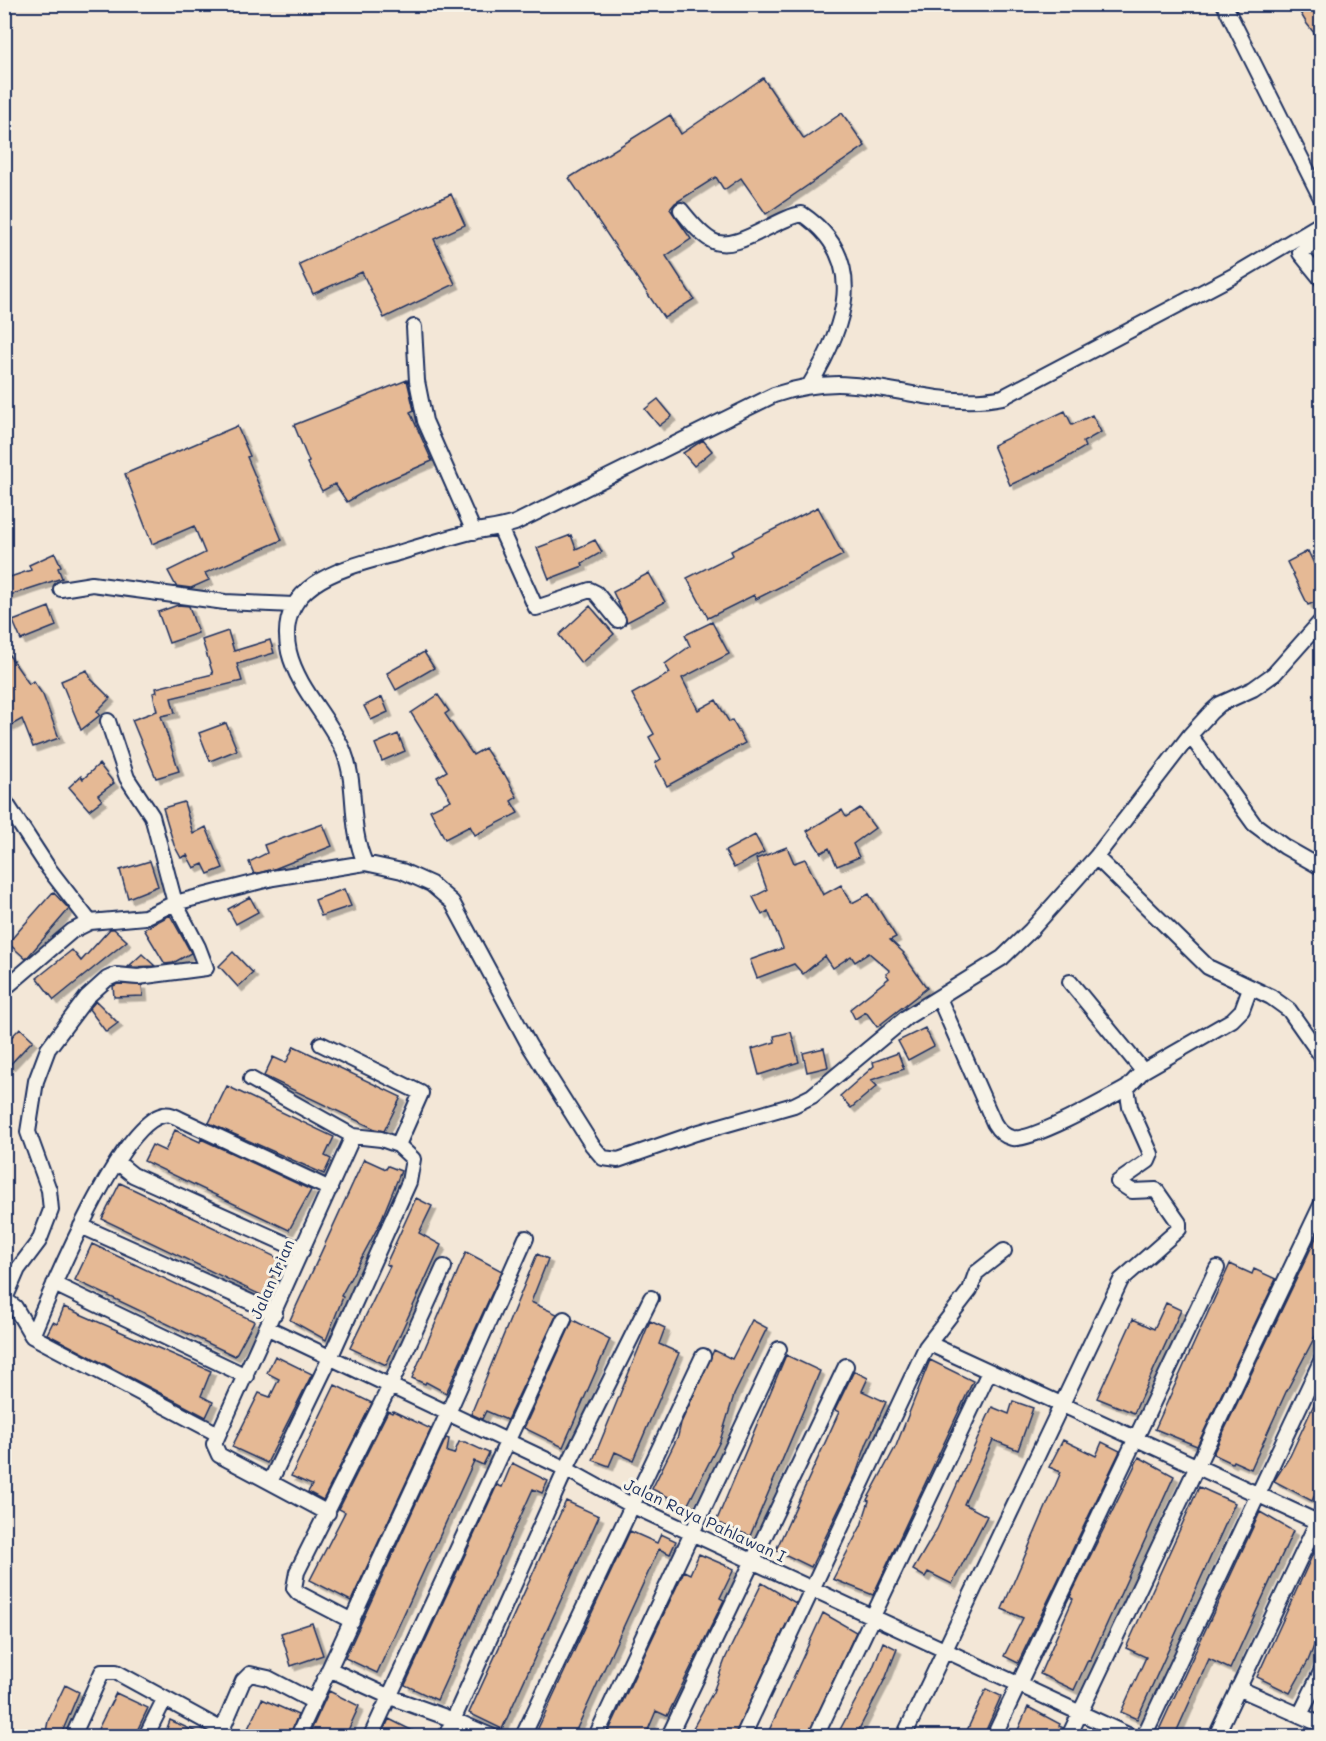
<svg xmlns="http://www.w3.org/2000/svg" width="1326" height="1741" viewBox="0 0 1326 1741" font-family="Mali,sans-serif">
	<defs>
		<filter id="shadow"><feDropShadow dx="4.5" dy="4.5" stdDeviation="0" flood-color="#0004"/></filter>
	</defs>
	<rect width="100%" height="100%" fill="#f3e7d7"/>
	<filter id="ink" filterUnits="userSpaceOnUse"><feTurbulence type="fractalNoise" baseFrequency=".0167" numOctaves="2"/><feDisplacementMap in="SourceGraphic" scale="12" xChannelSelector="R" yChannelSelector="G"/><feConvolveMatrix kernelMatrix="1 2 1 2 8 2 1 2 1" color-interpolation-filters="sRGB"/></filter>
	<g filter="url(#ink)">
		<path fill="#e5b995" stroke="#1b2f5e" stroke-width="1.5" filter="url(#shadow)" d="M1295,4h27v39l-15,-19z
			M763,78l41,61 38,-26 23,33 -99,68 -25,-36 -17,12 -8,-13 -41,26 -5,6 21,30 -25,17 28,43 -30,19 -95,-140 101,-63 11,19z
			M451,194l14,31 -31,14 21,45 -71,34 -22,-46 -49,22 -14,-30z
			M407,380l7,30 -4,2 22,49 -62,27 -23,14 -12,-18 -13,7 -15,-28 2,-1 -15,-37z
			M658,399l14,17 -13,10 -14,-17z
			M1065,411l7,14 20,-10 9,17 -18,10 2,5 -29,17 -46,21 -17,-40z
			M237,426l13,30 -3,1 35,83 -77,33 4,7 -18,8 -15,-2 -8,-15 37,-18 -11,-27 -42,18 -27,-70z
			M703,440l9,11 -18,15 -11,-13z
			M818,507l25,48 -87,44 -2,-4 -46,23 -21,-40 46,-23 -2,-4z
			M571,535l5,14 19,-9 7,12 -20,11 1,3 -34,13 -12,-31z
			M1308,551l6,13 8,-5v40l-14,6 -21,-43z
			M55,553l6,13 -3,2 4,10 -55,18 -3,-17 27,-9 -2,-5z
			M649,573l16,29 -38,20 -14,-30z
			M178,605l11,1 9,27 -29,10 -11,-31z
			M590,606l24,28 -33,29 -22,-28z
			M49,607l7,19 -35,14 -8,-19z
			M712,622l17,32 -47,24 16,32 18,-10 13,22 3,-2 13,23 -78,43 -12,-23 6,-4 -12,-22 5,-3 -22,-40 38,-21 -5,-9 25,-18 -5,-11z
			M228,631l6,20 36,-11 4,13 -37,11 5,17 -71,17 4,15 -14,3 18,55 -23,7 -24,-58 25,-9 -4,-18 4,-1 -1,-4 57,-14 -11,-34z
			M4,648l25,36 4,-3 10,14 16,43 -26,9 -11,-28 -12,7 -6,-10z
			M424,652l10,16 -38,22 -9,-17z
			M87,670l4,9 19,19 -13,13 3,4 -19,15 -20,-49z
			M438,695l11,16 -4,3 28,41 12,-7 17,26 2,-1 13,24 -6,4 7,12 -43,22 -5,-9 -25,13 -15,-29 21,-10 -14,-23 10,-6 -36,-58z
			M382,697l6,15 -17,8 -7,-14z
			M226,723l11,27 -27,11 -11,-28z
			M398,734l7,17 -23,10 -7,-17z
			M99,764l15,19 -16,12 4,5 -13,10 -20,-23 12,-11 2,3z
			M184,802l9,32 13,-7 17,41 -15,6 -5,-10 -9,4 -7,-13 -6,3 -7,-13 -11,-37z
			M860,808l15,20 -22,16 6,13 -22,9 -8,-18 -8,5 -14,-22 35,-21 4,7z
			M323,824l9,22 -58,23 -20,5 -5,-12 18,-9 -3,-8z
			M755,835l9,17 -30,16 -9,-17z
			M787,847l7,16 11,-4 18,36 18,-10 11,18 17,-9 27,43 -6,3 14,13 -1,1 24,34 -50,39 -11,-15 -11,7 -5,-10 39,-31 -3,-4 4,-3 -21,-18 -14,9 -4,-6 -18,12 -8,-12 -22,18 -9,-10 -37,14 -7,-18 33,-12 -15,-37 -6,4 -9,-18 14,-7 -11,-31z
			M150,861l8,25 -30,12 -8,-28z
			M344,889l7,17 -30,10 -6,-16z
			M53,892l16,17 -43,50 -18,-16z
			M250,897l8,15 -22,12 -8,-15z
			M170,915l21,38 -18,10 -8,1 -21,-35z
			M110,929h4l13,12 -73,59 -17,-22 35,-28 9,11z
			M233,952l20,21 -15,14 -19,-21z
			M142,954l13,12 -27,1 13,-12z
			M118,984l24,1 1,11 -29,1 -1,-11z
			M96,1001l22,22 -12,9 -17,-23z
			M20,1028l13,12 -29,31v-26z
			M925,1028l9,18 -26,14 -10,-19z
			M791,1032l8,30 -40,13 -7,-26 23,-7 -1,-6z
			M294,1046l107,51 -17,34 -9,-2 -111,-53 9,-19 13,6z
			M824,1048l4,19 -21,5 -4,-19z
			M898,1053l6,16 -33,11 6,6 -26,22 -11,-12 34,-30 -1,-4z
			M227,1086l107,51 -9,19 6,3 -7,15 -115,-51z
			M175,1130l25,12 1,-3 110,51 -22,40 -145,-69 8,-16 13,6z
			M364,1159l22,10 2,-3 13,5 -21,52 -39,73 2,1 -17,43 -36,-20z
			M120,1183l160,76 -17,37 -161,-77z
			M416,1198l16,8 -13,27 22,12 -55,120 -36,-17 40,-82 -4,-2z
			M1322,1225v98l-36,69 -35,77 -18,-8 -1,2 -19,-9z
			M92,1244l162,77 -19,35 -160,-76z
			M466,1252l36,19 -56,122 -20,-11 -1,2 -13,-6z
			M537,1254l11,5 -17,43 26,12 -50,106 -21,-9 -4,8 -11,-5z
			M1230,1264l22,10 2,-5 22,10 -79,167 -42,-17z
			M1166,1303l15,7 -47,103 -37,-15 36,-79 21,10z
			M64,1307l147,64 -10,25 12,6 -7,15 -159,-83 6,-12 4,2z
			M573,1320l37,19 -47,108 -39,-19z
			M752,1320l15,8 -33,67 -14,46 -33,65 -35,-17 26,-53 3,-13 33,-73 18,9z
			M650,1321l15,7 -6,16 20,9 -46,107 -18,-8 -6,14 -16,-6z
			M786,1355l34,16 -70,165 -34,-14z
			M275,1356l37,18 -45,89 -35,-16 27,-54 11,4 9,-18 -12,-6z
			M930,1360l43,21 -100,214 -40,-16 28,-53 8,-25 -2,-1 29,-54z
			M854,1371l14,7 -6,13 24,11 -19,41 -11,31 -45,93 -35,-17 63,-138 -4,-2z
			M335,1385l37,18 -49,97 -15,-8 4,-7 -21,-9z
			M1322,1387v91l-10,23 -38,-20 16,-25z
			M1013,1401l20,7 -15,42 -25,-10 -29,64 23,12 -35,68 -24,-12 -3,5 -12,-7 24,-41 55,-122 17,7z
			M388,1411l4,2 1,-2 38,18 -80,172 -41,-21 35,-68 -6,-3z
			M446,1438l3,1 -2,13 7,2 5,-12h6l24,11 -6,12 -9,-4 -97,212 -32,-15z
			M1063,1440l33,16 6,-14 18,9 -102,212 -14,-7 19,-38 -21,-9 59,-137 -12,-5z
			M1139,1457l35,19 -84,185 -2,-1 -14,30 -34,-16 33,-75 -3,-2z
			M512,1463l36,18 -6,12 -9,-4 -96,211 -32,-15 92,-200 5,2z
			M1199,1487l36,16 -98,216 -16,-7 25,-55 -20,-9z
			M566,1501l33,15 -97,213 -33,-16z
			M1260,1512l33,19 -63,138 -21,-10 -35,78 -15,-7z
			M630,1531l27,12 4,-9 15,7 -6,13 -11,-5 -86,188h-39z
			M1322,1534v92l-14,35 -18,32 -33,-16z
			M699,1554l35,15 -14,29 4,2 -57,116 -11,-5 -11,26h-39l78,-166 6,3z
			M762,1583l34,20 -62,134h-46l25,-45 13,-35z
			M823,1613l33,19 -49,105h-41z
			M312,1623l11,32 -32,11 -10,-33z
			M883,1642l14,7 -11,28 -31,60h-19l36,-67z
			M65,1685l14,7 -19,45h-15l3,-16z
			M986,1689l15,7 -10,23 -8,18h-19z
			M329,1691l30,15 -14,31h-37z
			M116,1693l32,15 -14,29h-40z
			M262,1699l36,16 -9,22h-45z
			M1028,1707l32,17 -1,2 4,2 -3,9h-45z
			M389,1719l36,18h-44z
			M170,1720l37,17h-43z"/>
		<g fill="none" stroke-linecap="round" stroke-linejoin="round">
			<defs>
				<path id="street" d="M1224,4l98,196
					M681,210c9,11 18,23 30,30 23,15 66,-23 91,-26 68,46 43,113 7,172
					M1322,237l-22,16 22,27
					M414,327l3,54 8,40 49,111
					M500,528l36,80 54,-18 6,3 22,27
					M61,589l31,-5 133,18 69,3
					M1190,735l64,89 31,23 37,21
					M4,800l45,69 41,53
					M1096,857l112,110 63,30 18,13 33,47
					M365,863c-17,-39 -7,-76 -21,-111 -15,-35 -46,-63 -55,-100 -15,-68 54,-84 102,-97 27,-8 53,-16 80,-23 15,-3 29,-4 44,-9l259,-128c21,-7 42,-11 64,-11 56,1 108,25 165,13l230,-121 89,-53
					M1070,982l73,89
					M4,989l68,-58 18,-9 55,-5 30,-14 98,-25 92,-15 37,8 29,13 21,18 77,143 63,100 11,13 15,2 78,-27 98,-28 18,-9 95,-79 95,-59 29,-28 65,-73 94,-122 21,-23 9,-8 33,-15 21,-15 48,-54
					M939,998l55,125c4,7 10,13 18,15 19,4 95,-39 115,-50
					M251,1079l102,57 28,3 17,6 23,-52 -100,-49
					M117,1162l16,13 169,76
					M81,1226l194,87
					M54,1284l192,92
					M4,1299l11,8 17,29
					M5,1299l13,-30 21,-28 12,-31 -2,-20 -21,-58 8,-51 12,-32 39,-52 20,-18 9,-4 22,2 68,-9 -8,-21 -23,-44 -23,-87 -25,-38 -19,-57
					M268,1328l298,141 65,36 499,231
					M930,1344l392,180
					M218,1434l-186,-98c18,-43 87,-211 131,-221 6,-2 12,1 17,4l150,70
					M270,1482l60,-124 79,-176 4,-23 -15,-14
					M328,1513l-109,-58 -5,-11 139,-308
					M352,1621l-54,-28 -4,-5 3,-16 93,-186 54,-119
					M329,1669l61,28 64,23 37,16
					M1238,1688l84,37
					M1300,1715l22,-45
					M73,1736l29,-64h14l106,58 21,-49 7,-7 18,4 46,24
					M146,1736l18,-36
					M298,1736l150,-323 78,-175
					M371,1736l193,-417
					M446,1736l120,-267 85,-171
					M523,1736l180,-380
					M596,1736l183,-387
					M669,1736l177,-370
					M743,1736l183,-389 44,-57 6,-17 28,-22
					M816,1736l173,-364
					M904,1736l217,-456 58,-51v-6l-23,-33 -24,1 -14,-9 30,-21 3,-7 -21,-47 -3,-19 16,-17 89,-51 10,-10 8,-22
					M994,1736l223,-468
					M1069,1736l253,-533
					M1144,1736l178,-377
					M1216,1736l106,-224"/>
			</defs>
			<use href="#street" stroke="#1b2f5e" stroke-width="18"/>
			<use href="#street" stroke="#f7f3e8" stroke-width="14"/>
		</g>
	</g>
	<g text-anchor="middle" stroke-width="6" stroke-linejoin="round" paint-order="stroke">
		<g font-size="16" fill="#1b2f5e" stroke="#f7f3e8">
			<text transform="translate(272 1279) rotate(-66)" y="6">Jalan Irian</text>
			<text transform="translate(705 1520) rotate(25)" y="6">Jalan Raya Pahlawan I</text>
		</g>
	</g>
	<rect width="1326" height="1741" fill="none" stroke="#f7f3e8" stroke-width="24"/>
	<rect x="12" y="12" width="1302" height="1717" fill="none" stroke="#1b2f5e" stroke-width="2" filter="url(#ink)"/>
</svg>
